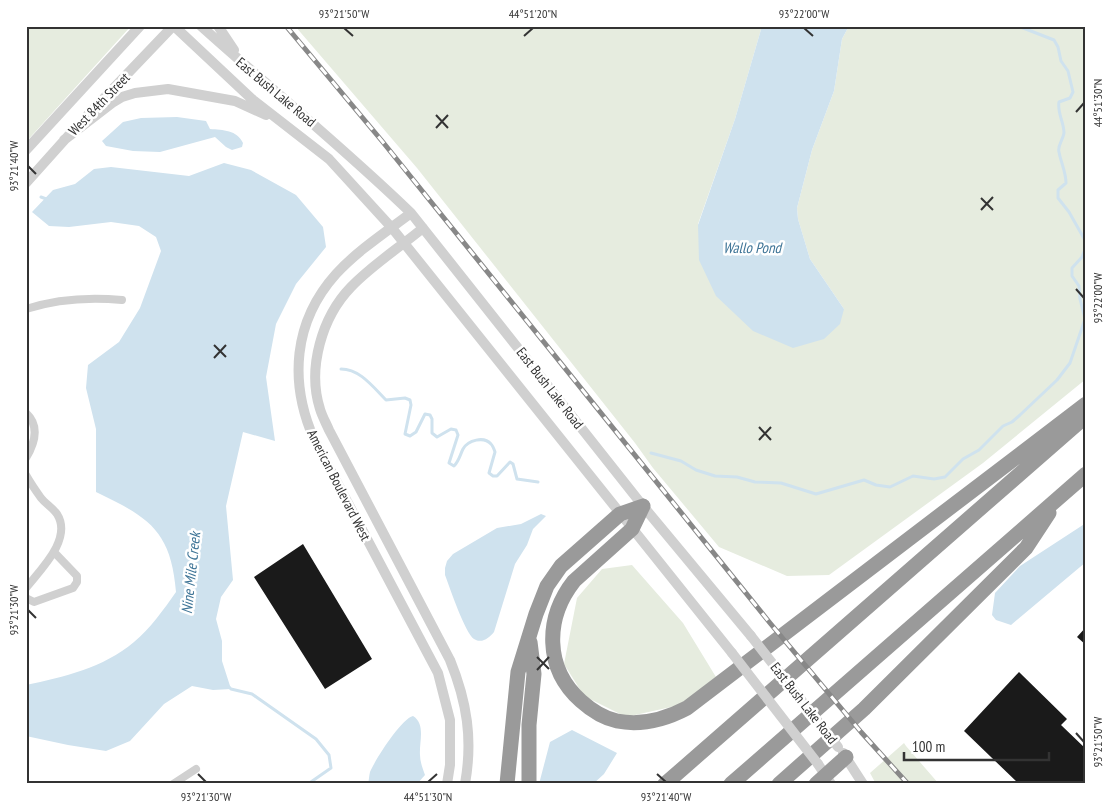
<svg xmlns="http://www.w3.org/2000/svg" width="1112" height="810" viewBox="0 0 1112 810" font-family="'PT Sans Narrow',sans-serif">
	<rect width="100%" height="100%" fill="#fff"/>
	<path fill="#e6ecdf" d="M26,26h105l-105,116z
		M295,26h467l-27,93 -37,105 146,85 -34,-50 -12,-40 -1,-11 15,-58 22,-59 8,-52 7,-13h237v353l-103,84 -154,112 -42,1 -68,-29 -66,-79 -18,-25 -218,-275z
		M632,565l51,58 33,54 -36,28 -54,12 -42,-21 -20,-32 13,-66 25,-29z
		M904,743l2,3 33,38h-63l-6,-11z"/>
	<path fill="#cfe2ee" d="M762,26h87l-7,13 -8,52 -22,59 -15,58 1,11 12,40 34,50 -4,15 -16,15 -31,9 -40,-17 -37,-35 -17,-36 -1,-35 37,-106z
		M177,117l29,4 4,8c13,1 27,1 33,14l-1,4 -10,3 -6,-3 -11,-10 -55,15 -27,-1 -27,-5 -4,-5 21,-19 18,-4z
		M224,163l27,7 45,25 27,32 3,20 -30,37 -20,40 -10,53 9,64 -32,-9 -17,74 7,74 -12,17 -5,22 6,22v20l9,28 -18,1 -21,-4 -28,18 -34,37 -24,10 -38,-6 -42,-9v-51c38,-8 77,-17 108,-43 16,-13 30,-33 42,-50 -5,-62 -28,-75 -80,-100v-63l-10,-41 2,-23 31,-23 21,-34 21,-57 -5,-14 -17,-11 -28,-4 -42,5 -20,-1 -17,-14 21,-22 22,-6 19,-15 17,-2 78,9z
		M541,514l5,2 -13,13 -6,16 -12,19 -21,68c-5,6 -12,12 -20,7 -9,-6 -24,-51 -29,-64v-7l2,-7 6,-7 44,-26 24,-4z
		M1086,523v39l-75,63 -15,-5 -4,-5 3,-22 25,-27z
		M413,716c13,8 6,26 7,39 0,7 3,14 5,20l-8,9h-49c1,-4 1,-8 2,-12 5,-12 31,-53 43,-56z
		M572,730l45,23 -13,21 -11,10h-54l11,-42z"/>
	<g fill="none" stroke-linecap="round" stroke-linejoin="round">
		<path stroke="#cfe2ee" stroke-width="3" d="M1018,26l36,14 4,7 3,14 7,10 5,21 -3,6 -11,4c-2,11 5,20 5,31 -1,7 -7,13 -5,19 2,11 7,20 7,31l-8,7v8l11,14 17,30
			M41,197l8,3
			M341,369c19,0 32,18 45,31l19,-2 5,2 1,5 -6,29 5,2 6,-4 9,-18 5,1 2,4v14l5,4 14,-8 5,1 2,5 -9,28 5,3c5,-5 6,-11 9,-17 5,-9 21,-13 28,-5 2,2 3,5 4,8l-6,21 4,3h4l13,-14 3,2 4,15 21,3
			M651,453l30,8 15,9 19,6 22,1 18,5 26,1 35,11 48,-14 12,5 14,2 23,-11 21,3 11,-2 18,-18 16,-9 24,-24 9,-4 8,-7 37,-35 13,-17 15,-44 -5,-20 -1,-13 -7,-10v-8l10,-11 4,-10
			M229,687l2,2 21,5 64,45 13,16 2,13 -23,16"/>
	</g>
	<path fill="#1a1a1a" d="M303,544l69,115 -47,30 -71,-112z
		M1086,627v18l-9,-8z
		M1019,672l48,47 -6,6 25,24v35h-67l-55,-53z"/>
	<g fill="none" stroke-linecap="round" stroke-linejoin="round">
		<path stroke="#d0d0d0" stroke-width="8" d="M26,309c31,-10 64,-12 96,-9
			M26,413c14,13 9,30 0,45
			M26,475c4,7 10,16 15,23 5,6 12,10 16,16 16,25 -17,56 -31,74
			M26,598l8,4 39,-14 4,-6v-6l-23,-24
			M173,784l23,-15"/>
		<path stroke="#d0d0d0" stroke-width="10" d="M174,26l79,74 76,59 63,69 340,425
			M201,26c70,63 143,122 210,187l232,293 108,130
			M218,26l16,24
			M87,116l86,-90
			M64,140l48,-37 10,-6 13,-4 33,-4 67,12 31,14
			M26,150l114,-124
			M26,183l43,-48
			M411,213c-25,19 -54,38 -75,61 -43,48 -47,108 -22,165l124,234 12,47v45l-3,19
			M423,228c-24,20 -51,37 -72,59 -29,30 -44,81 -31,122 2,7 6,14 9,21l121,230c17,42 23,79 15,124
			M843,753l20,31
			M818,764l13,20"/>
		<path stroke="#9a9a9a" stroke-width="15" d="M643,506l-11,23 -58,52c-29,37 -30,87 7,120 10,9 22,17 36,20 25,5 49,-2 70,-13l399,-304
			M507,784l11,-112 18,-58 11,-28 14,-20 59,-52 23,-8
			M529,784v-59l5,-51 -4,-32
			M665,784l421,-368
			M731,784l355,-310
			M779,784l85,-75 162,-161 23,-35
			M816,784l30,-27"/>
		<defs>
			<path id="rail" d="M286,26l96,115 388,482 91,109 47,52"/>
		</defs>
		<use href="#rail" stroke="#888" stroke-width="5"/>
		<use href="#rail" stroke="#fff" stroke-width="3" stroke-dasharray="9" stroke-linecap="butt"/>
		<path stroke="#d0d0d0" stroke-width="10" d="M751,636l87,111
			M732,653l86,111"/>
	</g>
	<path fill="none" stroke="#333" stroke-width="2" d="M344,28l9,8M804,28l9,8M524,36l9,-8M1076,112l8,-9M436,115l12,13M436,128l12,-13M28,166l8,8M981,198l12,12M981,210l12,-13M1076,289l8,9M214,345l12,12M214,358l12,-13M759,427l12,13M759,440l12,-13M28,610l8,8M537,657l12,12M537,670l12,-13M1076,733l8,9M198,774l8,8M657,774l9,8M428,782l9,-8"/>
	<g text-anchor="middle" stroke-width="5" stroke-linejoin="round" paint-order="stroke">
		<g font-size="14" fill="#333" stroke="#fff">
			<text transform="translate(276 92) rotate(40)" y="5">East Bush Lake Road</text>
			<text transform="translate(99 104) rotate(-46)" y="5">West 84th Street</text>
			<text transform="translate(550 388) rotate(52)" y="5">East Bush Lake Road</text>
			<text transform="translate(339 485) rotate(63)" y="5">American Boulevard West</text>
			<text transform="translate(804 703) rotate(52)" y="5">East Bush Lake Road</text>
		</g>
		<g font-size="15" font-style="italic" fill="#3f7597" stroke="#fff">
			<text x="752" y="253">Wallo Pond</text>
			<text transform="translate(191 573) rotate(-84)" y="5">Nine Mile Creek</text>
		</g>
	</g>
	<rect width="1112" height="810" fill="none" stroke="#ffffff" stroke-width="55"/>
	<path d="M904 752v8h145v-8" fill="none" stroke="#333333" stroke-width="2.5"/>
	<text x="912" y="752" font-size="15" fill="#333333" stroke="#ffffff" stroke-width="4" paint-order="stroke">100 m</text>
	<rect x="28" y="28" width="1056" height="754" fill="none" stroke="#333" stroke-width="2"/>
	<g font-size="12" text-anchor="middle" fill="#333">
		<text x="344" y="18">93°21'50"W</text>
		<text x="533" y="18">44°51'20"N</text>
		<text x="804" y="18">93°22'00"W</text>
		<text transform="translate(1098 103) rotate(-90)" y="4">44°51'30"N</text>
		<text transform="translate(14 166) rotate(-90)" y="4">93°21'40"W</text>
		<text transform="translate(1098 298) rotate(-90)" y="4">93°22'00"W</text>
		<text transform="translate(14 610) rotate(-90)" y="4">93°21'30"W</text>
		<text transform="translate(1098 742) rotate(-90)" y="4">93°21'50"W</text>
		<text x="206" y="801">93°21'30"W</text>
		<text x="428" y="801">44°51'30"N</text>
		<text x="666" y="801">93°21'40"W</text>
	</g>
</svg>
